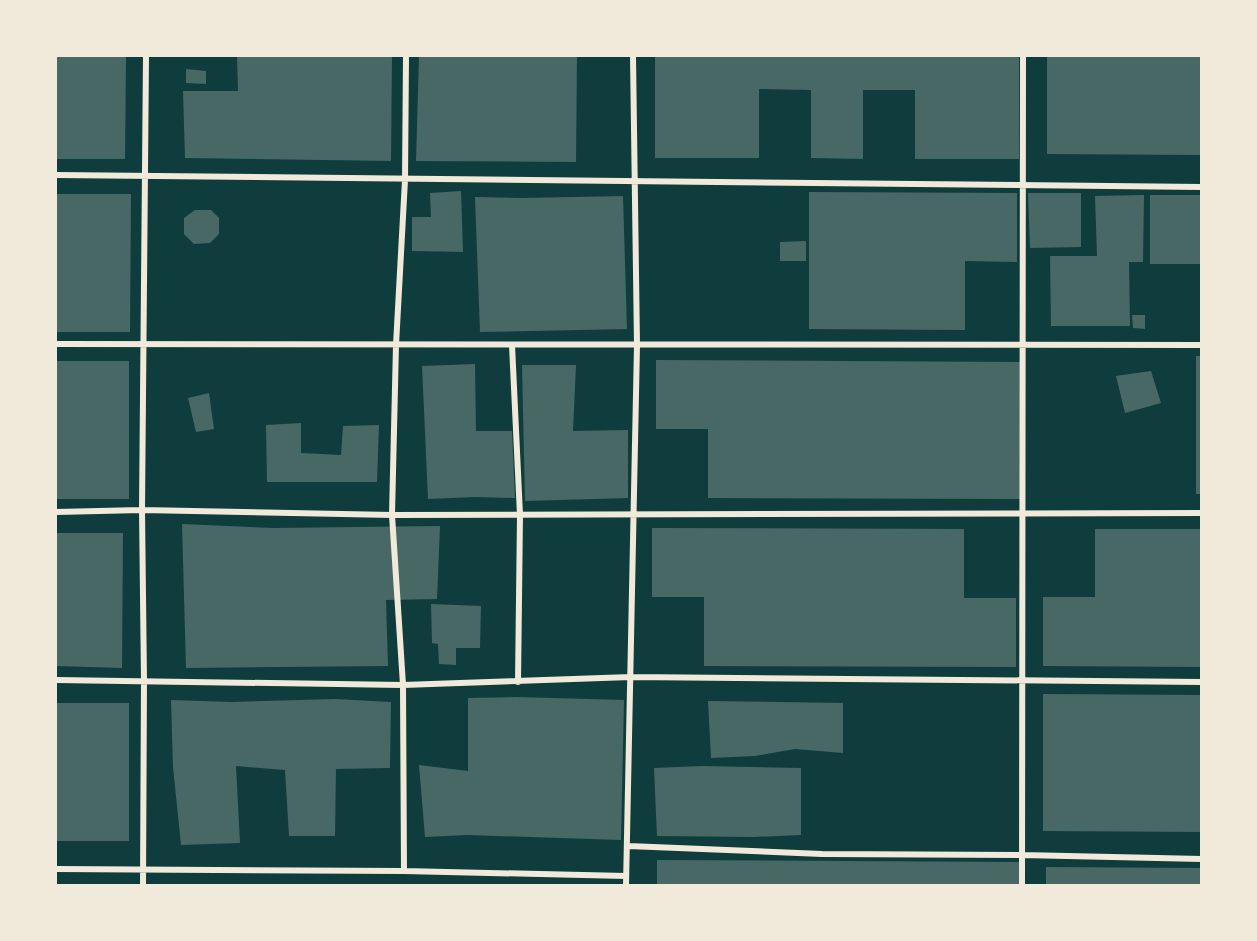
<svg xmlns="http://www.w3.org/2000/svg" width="1257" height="941" viewBox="0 0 1257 941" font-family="'Times New Roman',serif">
	<rect width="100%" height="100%" fill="#0f3d3e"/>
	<path fill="#486865" d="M56,56h70l-1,103h-69z
		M237,56h155l-1,105 -206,-3 -2,-67h55z
		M419,56h158l-1,106 -160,-1z
		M655,56h364v103h-104v-69h-52v69l-52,-1v-68l-52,-1v69h-104z
		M1047,56h155v99l-155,-1z
		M186,69l20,2v13l-20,-1z
		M461,191l2,61 -51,-1v-34h19l-1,-24z
		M809,192l208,1v69l-52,-1v69l-156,-1z
		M1028,193h53v54l-51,1z
		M56,194h75l-1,138h-74z
		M1144,195l-1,67h-14l1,64h-79l-1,-70h47l-2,-60z
		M1150,195h52v69h-52z
		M623,196l4,133 -147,3 -5,-135 47,1z
		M195,210h16l8,8v16l-9,9 -16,1 -10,-10v-16z
		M806,241v20h-26v-19z
		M1132,315h13v14l-12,-1z
		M1196,356h6v138h-6z
		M656,360l364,2v137l-312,-1v-69h-52z
		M56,361h73v138h-73z
		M475,364l1,67h36l3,67 -40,-1 -47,2 -6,-133z
		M522,365h54l-3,66 55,-1v68l-103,3z
		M1151,371l10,32 -36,10 -9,-37z
		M209,393l5,36 -18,3 -8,-34z
		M301,423v30l40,2 2,-29 36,-1 -2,57h-110l-1,-57z
		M182,524l92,4 166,-2 -3,73 -51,1 2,66 -202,2z
		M652,528l312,1v69h52v69l-312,-1v-69h-52z
		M1095,529h107v138l-159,-1v-69h52z
		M56,533h67l-1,135 -66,-2z
		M431,604l50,2 -1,42h-24v17l-17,-1 -1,-20 -6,-1z
		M1043,694l159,1v137l-159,-1z
		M516,697l108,3 -3,140 -154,-5 -42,2 -6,-72 49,6v-73z
		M335,699l56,3 -1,66 -54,1 -1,67h-46l-4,-66 -49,-4 4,77 -59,2 -8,-78 -2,-67 61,2z
		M708,701l135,2v50l-48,-4 -40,7 -44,2z
		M56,703h73v138h-73z
		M702,766l99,2v67l-48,2 -96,-1 -3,-68z
		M657,860l363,2v23h-363z
		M1046,867l156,1v17h-156z"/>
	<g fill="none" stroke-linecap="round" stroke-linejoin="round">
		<path stroke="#f1e9da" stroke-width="6" d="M56,175l1146,12
			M56,344l1146,1
			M512,345l8,170 -2,167
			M56,512l86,-2 250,5 810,-2
			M56,680l347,5 228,-8 571,5
			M628,846l194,8 200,1 180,4
			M56,869l348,2 222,5
			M404,871l-1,-186 -11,-170 4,-170 9,-165 1,-124
			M143,886l1,-205 -2,-171 4,-454
			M626,886l11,-541 -4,-289
			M1022,886l1,-830"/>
	</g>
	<rect width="1257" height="941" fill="none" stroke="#f1e9da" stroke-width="114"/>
</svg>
